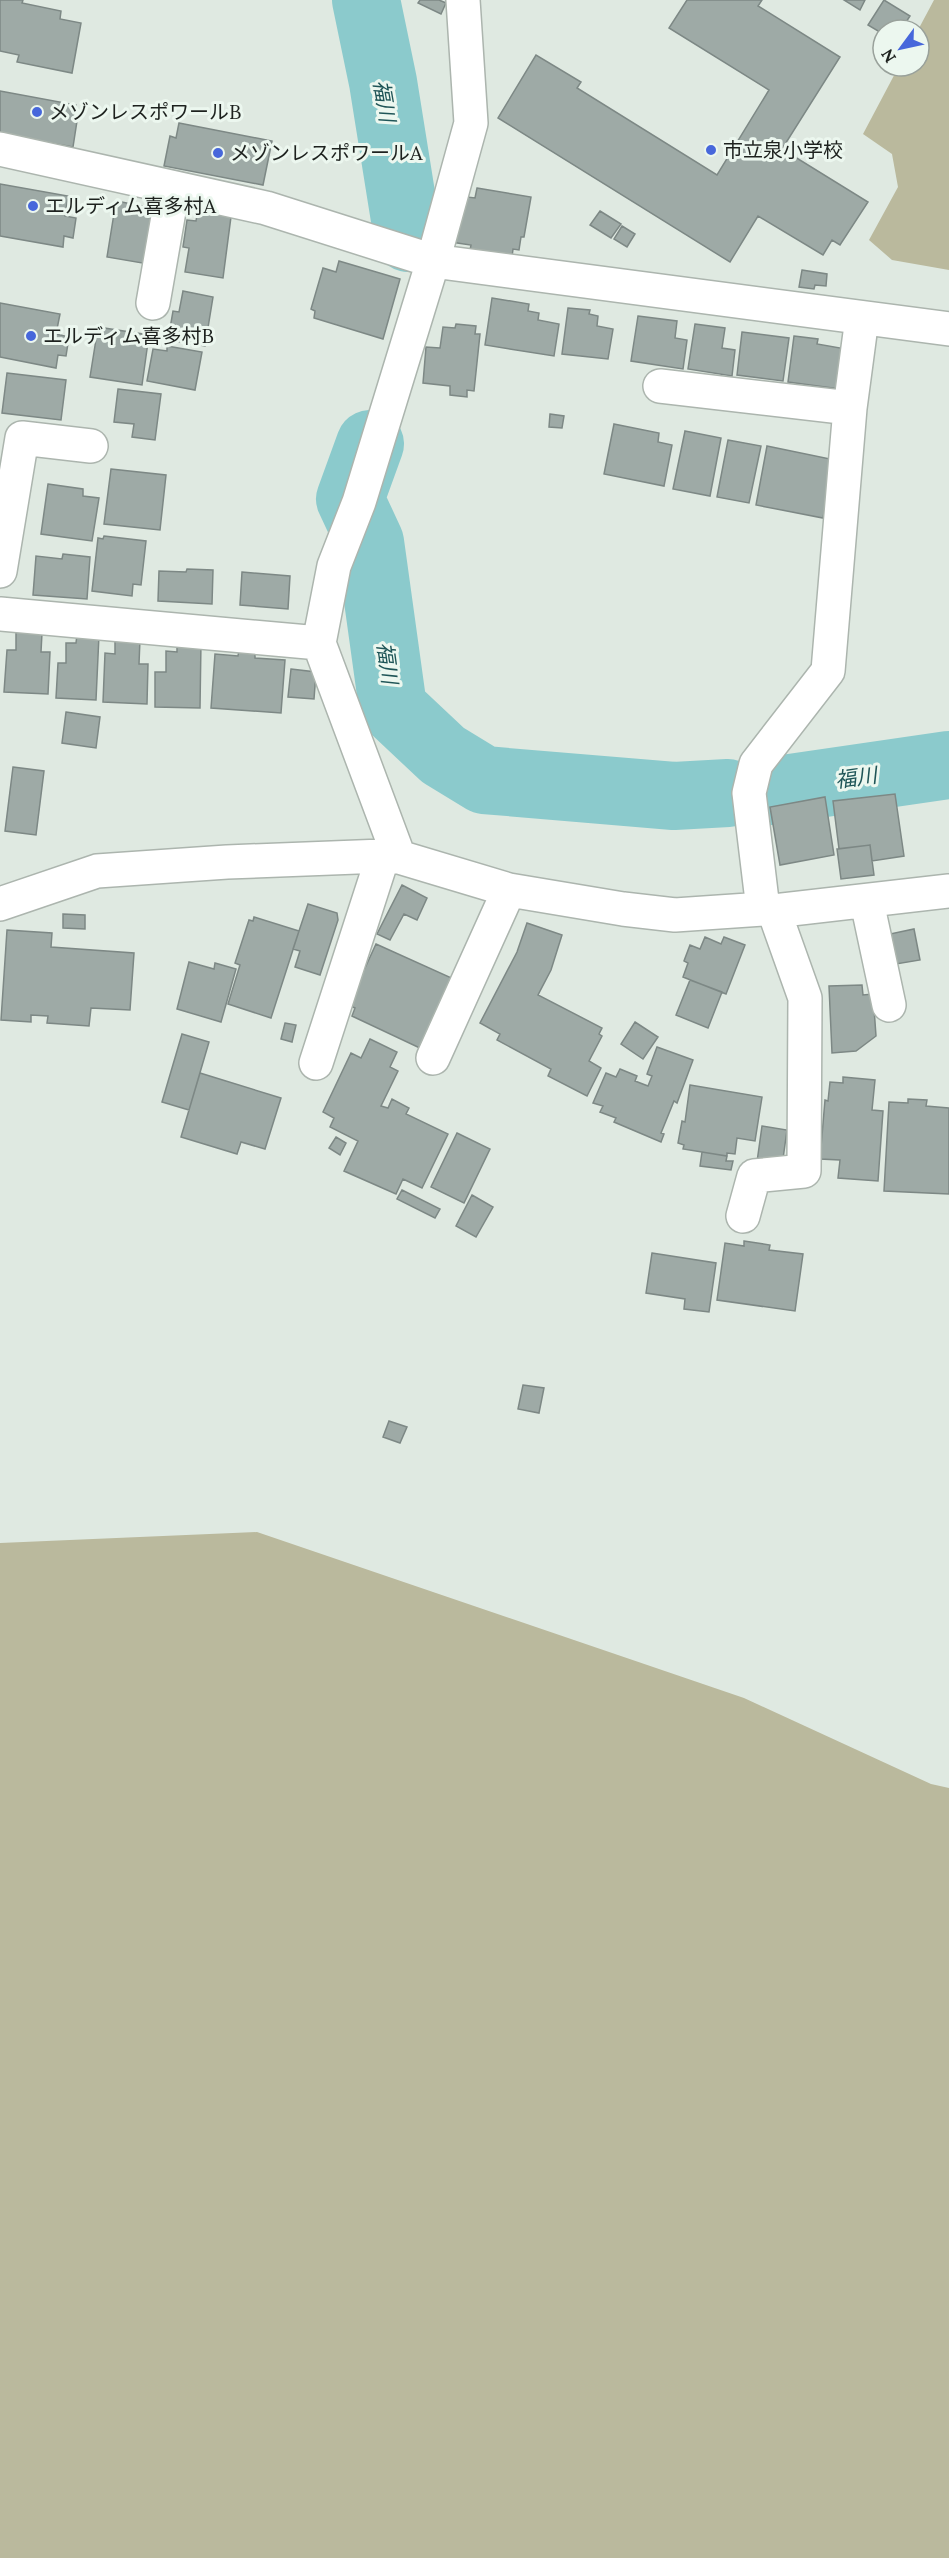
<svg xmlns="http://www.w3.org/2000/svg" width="949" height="2558" viewBox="0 0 949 2558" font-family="Lora,'Noto Sans JP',serif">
	<rect width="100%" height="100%" fill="#dfe9e1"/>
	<path fill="#bab99d" d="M934,0h15v270l-57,-10 -23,-20 29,-53 -6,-33 -29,-20 36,-68h20l-1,-36z
		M257,1532l487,166 187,86 18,4v770h-949v-1015z"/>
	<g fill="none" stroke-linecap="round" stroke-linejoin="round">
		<path stroke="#8bcacc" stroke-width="68" d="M366,0l17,82 25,156
			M370,444l-20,55 20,43 23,166 50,47 41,25 190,16 54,-3
			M762,792l187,-27"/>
	</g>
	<path fill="#9eaaa6" stroke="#7d8885" stroke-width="1.5" d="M0,0h23l-1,3 39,8 -1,8 21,4 -9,50 -55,-11 2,-7 -19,-4z
		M420,0h19l7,3 -5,11 -23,-11z
		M687,0h75l-4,6 82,51 -58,92 86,53 -28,43 -8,-5 -9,15 -65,-39 -28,46 -232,-144 38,-63 45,27 -4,6 140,87 52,-85 -100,-62z
		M844,0h21l-5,10z
		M884,0l26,16 -9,14h-18v4l-15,-9z
		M0,91l76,14 -3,15 4,1 -4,26 -73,-13z
		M179,123l93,18 -9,44 -99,-19 6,-30 6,2z
		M0,184l68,12 -3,20 11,2 -3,20 -9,-2 -1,11 -63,-11z
		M477,188l54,9 -7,40h-3l-2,13 -6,-1 -1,8 -42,-7 1,-5 -20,-3 8,-46 16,2z
		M116,201l33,6 -2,10 8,2 -7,45 -41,-7z
		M199,203l33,6 -9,69 -38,-6 4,-24 -6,-1 4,-27 9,1z
		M600,211l21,13 -10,14 -21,-13z
		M622,226l13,8 -8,13 -13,-8z
		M339,261l61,18 -17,60 -69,-21 1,-7 -4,-2 12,-41 13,4z
		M802,270l25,4 -1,12 -11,-1 -1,4 -15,-2z
		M183,291l30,6 -8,49 -37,-6 5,-29 6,1z
		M492,298l37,6 -1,7 11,2 -1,7 21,4 -5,32 -69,-11z
		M0,303l60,11 -4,20 13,3 -3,19 -8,-1 -2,13 -56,-11z
		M568,308l22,2 -1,4 9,2 -1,10 16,3 -5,30 -46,-5z
		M638,316l39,5 -2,17 12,2 -4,29 -52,-8z
		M456,324l20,2 -1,8h5l-6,57 -7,-1v7l-17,-2v-9l-27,-3 3,-36 14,1 3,-21 12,1z
		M695,324l30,4 -3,20 13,2 -3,26 -44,-7z
		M98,327l51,8 -7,50 -52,-8z
		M742,332l47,6 -6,43 -46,-6z
		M794,336l24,3 -1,5 29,5 -6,40 -52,-7z
		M167,346l35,6 -7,38 -48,-9 6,-32 14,2z
		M7,373l59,7 -5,40 -59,-7z
		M118,389l43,5 -6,46 -23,-3 2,-13 -20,-2z
		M550,414l14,2 -2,12 -13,-1z
		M614,424l45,9 -1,9 14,3 -8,41 -60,-12z
		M685,431l36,7 -11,58 -37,-7z
		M728,440l33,6 -12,57 -32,-6z
		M767,446l68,14 -12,58 -67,-13z
		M111,469l55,6 -6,55 -56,-6z
		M48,484l35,5v7l16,2 -7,43 -51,-7z
		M104,536l42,5 -5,44 -8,-1 -1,12 -40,-5 6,-53 5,1z
		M63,554l27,3 -3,42 -54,-4 3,-39 26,3z
		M187,569l26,1 -1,34 -54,-3 1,-30 27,1z
		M242,572l48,4 -2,33 -48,-4z
		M16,632l26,1 -1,19h9l-2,42 -44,-2 3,-42h9z
		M77,634l22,1 -3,65 -40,-2 2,-35h8v-20h10z
		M115,638l25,1 -1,25h9l-1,40 -44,-2 2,-49 10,1z
		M177,642h24l-1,66 -45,-1v-35h11v-21l11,1z
		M239,650l16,2v6l30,2 -4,53 -70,-5 4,-54 23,2z
		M291,669l25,3 -2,27 -26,-2z
		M66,712l34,5 -4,31 -34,-5z
		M13,767l31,4 -8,64 -31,-4z
		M895,794l9,62 -32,5 -2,-16 -31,4 -6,-48z
		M825,797l9,58 -54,10 -10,-58z
		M870,845l4,30 -33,4 -4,-30z
		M402,885l25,13 -10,22 -13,-6 -14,26 -13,-6z
		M308,904l29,9 1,7 -18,55 -25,-8 5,-16 -7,-2z
		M63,914l22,1v14l-22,-1z
		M254,917l45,14 -28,87 -43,-14 12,-39 -5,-2 14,-43 4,1z
		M527,923l35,12 -11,35 -13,25 64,33 -3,6 3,2 -13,25 12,7 -14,28 -39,-20 3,-7 -54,-29 3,-6 -20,-11 37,-71z
		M914,929l6,31 -24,4 -6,-30z
		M7,930l45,3 -1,14 83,6 -4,57 -39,-2 -2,18 -42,-3 1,-7 -17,-1v7l-30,-2z
		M705,937l16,7 3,-7 21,8 -19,49 -43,-17 5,-14 -4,-2 6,-16 10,4z
		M376,944l80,36 -32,70 -72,-34 3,-8 -7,-3z
		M189,962l25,7 1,-6 21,6 -15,53 -44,-13z
		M690,980l32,12 -14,36 -32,-13z
		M862,985l1,10 10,-1 3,42 -20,15 -24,2 -3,-67z
		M635,1022l23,15 -15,22 -22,-15z
		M285,1023l11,2 -4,17 -11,-3z
		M182,1034l27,8 -20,68 -27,-8z
		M370,1039l27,13 -7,15 8,4 -17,35 7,2 4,-9 17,9 -3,6 42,20 -26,54 -19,-9 -7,15 -52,-23 14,-30 -28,-14 4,-9 -11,-6 28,-59 10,5z
		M657,1047l36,13 -16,43 -3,-2 -13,32 3,1 -3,8 -47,-20 2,-4 -16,-6 3,-6 -10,-3 13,-30 10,4 4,-8 17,7 -2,5 13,5 4,-10 -5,-2z
		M200,1073l81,25 -16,51 -24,-7 -4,12 -56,-17z
		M843,1077l32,3 -3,30 11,1 -5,70 -40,-3 2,-18 -20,-1 5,-59 3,1 2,-19 13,1z
		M690,1085l72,12 -7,44 -18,-3 -2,16 -8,-1v3l-44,-7 1,-4 -6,-2 4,-22 3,1z
		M908,1099l19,1 -1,6 23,2v86l-65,-3 5,-89 19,1z
		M762,1126l25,4 -5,36 -25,-4z
		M457,1133l33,16 -26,54 -33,-16z
		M336,1137l10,6 -6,12 -11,-7z
		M702,1152l25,4 -1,5h7l-2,9 -31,-4z
		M402,1190l38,19 -5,9 -38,-19z
		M472,1195l21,12 -17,30 -20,-11z
		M744,1241l26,4 -1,5 34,4 -8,57 -78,-11 8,-57 19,3z
		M652,1253l64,10 -7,49 -25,-3 1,-10 -39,-6z
		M523,1385l21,3 -5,25 -21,-4z
		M389,1421l18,6 -7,16 -17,-6z"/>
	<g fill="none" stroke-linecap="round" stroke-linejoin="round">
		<defs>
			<path id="minor" d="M0,149l266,59 167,53 516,68
				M153,303l20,-115
				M660,386l190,22
				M0,571l22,-133 69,8
				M0,614l319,29
				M399,857l-80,-214 15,-77 25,-64 74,-241 38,-138 -8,-123
				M867,902l22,103
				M0,904l97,-33 130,-9 156,-6 16,1 110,33 114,19 52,6 88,-6 -14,-116 7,-29 72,-93 22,-263 12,-90
				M763,909l11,2 175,-20
				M433,1058l76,-168
				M316,1063l67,-207
				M743,1216l11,-40 50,-5 1,-173 -31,-87"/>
		</defs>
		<use href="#minor" stroke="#acb5ae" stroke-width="36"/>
		<use href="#minor" stroke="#fff" stroke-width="33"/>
	</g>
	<g fill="#4767db" stroke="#ecf7ef" stroke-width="2">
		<circle cx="37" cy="112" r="6"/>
		<circle cx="711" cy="150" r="6"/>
		<circle cx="218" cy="153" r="6"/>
		<circle cx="33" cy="206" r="6"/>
		<circle cx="31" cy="336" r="6"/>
	</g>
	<g text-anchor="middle" stroke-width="6" stroke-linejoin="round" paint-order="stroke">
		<g font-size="20" fill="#1d211e" stroke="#ecf7ef" text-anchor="start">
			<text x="49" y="119">メゾンレスポワールB</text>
			<text x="723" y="157">市立泉小学校</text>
			<text x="230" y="160">メゾンレスポワールA</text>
			<text x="45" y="213">エルディム喜多村A</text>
			<text x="43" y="343">エルディム喜多村B</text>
		</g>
		<g font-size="21" font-style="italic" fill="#1f5557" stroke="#ecf7ef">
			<text transform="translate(384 101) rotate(80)" y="7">福川</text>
			<text transform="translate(387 663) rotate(82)" y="7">福川</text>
			<text transform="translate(856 778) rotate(-8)" y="7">福川</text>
		</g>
	</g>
	<g transform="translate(901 48) rotate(237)"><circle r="28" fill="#ecf7ef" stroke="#99a19b" stroke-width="1.5"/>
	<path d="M0-4.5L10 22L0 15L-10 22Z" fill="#4767db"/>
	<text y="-9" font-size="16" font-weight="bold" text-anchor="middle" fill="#1d211e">N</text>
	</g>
</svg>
